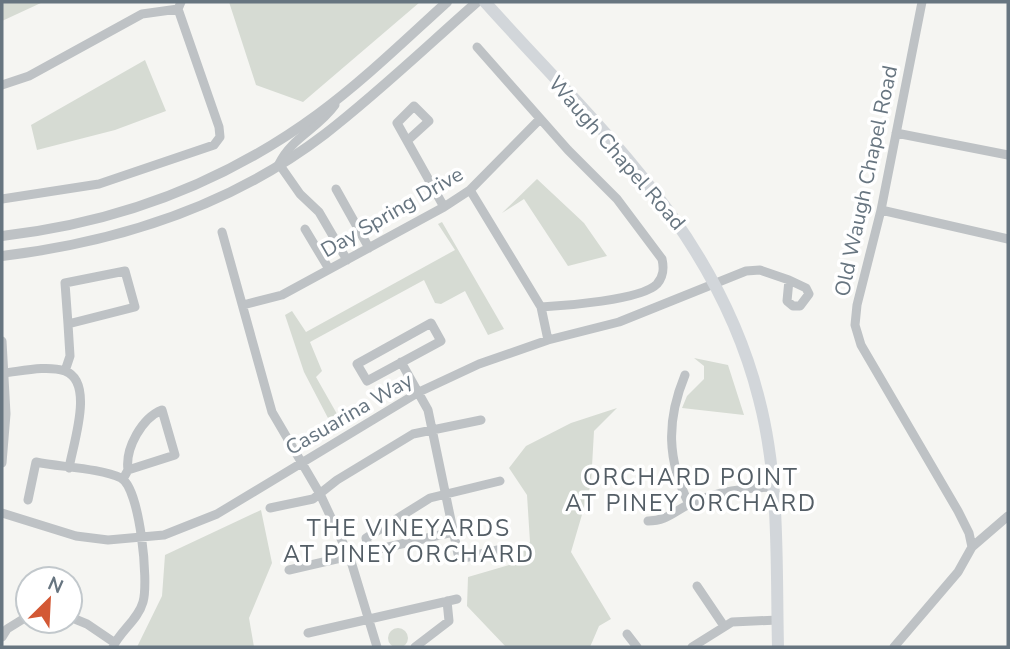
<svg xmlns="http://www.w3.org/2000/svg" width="1010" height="649" viewBox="0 0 1010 649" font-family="'Nunito Sans',sans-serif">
	<rect width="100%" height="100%" fill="#f5f5f2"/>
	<path fill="#d6dbd3" d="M2,2h41l-41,19z
		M229,2h191l-117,100 -47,-17z
		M145,60l21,51 -51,19 -78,20 -6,-25z
		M537,179l47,44 23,33 -39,10 -44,-67 -22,14z
		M442,222l62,107 -16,6 -23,-44 -24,13 -6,-1 -11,-23 -114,62 12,29 -6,6 21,37 -8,6 -25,-48 -19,-57 7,-4 14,21 149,-82 -17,-26z
		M694,358l34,7 16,50 -62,-7 5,-12 17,-17v-13z
		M617,408l-23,23 -3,53 -20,68 40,67 -12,7 -9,21h-84l-39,-41 1,-29 45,-13 17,-22 -3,-47 -18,-27 17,-22 45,-23z
		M261,510l11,53 -23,55 5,29h-117l25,-51 3,-41z
		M388 638a10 10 0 1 1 20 0a10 10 0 1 1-20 0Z"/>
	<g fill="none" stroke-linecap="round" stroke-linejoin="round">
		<path stroke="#bec2c5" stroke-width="9" d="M477,47l91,103 49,49 45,60c2,9 2,17 -5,25 -15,16 -94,22 -116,23
			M2,85l27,-9 113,-62 36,-5
			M335,105c-17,24 -44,33 -56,59l21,30 19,18 28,48
			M896,133l112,22
			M407,141l22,-20 -15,-15 -17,17 47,84
			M336,189l33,59
			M470,190l71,117 7,33
			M2,199l97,-15 115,-39 6,-8 -1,-10 -41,-118 3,-7
			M881,210l127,29
			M305,229l24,40
			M222,232l50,180 48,82 30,64 27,89
			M243,305l39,-10 162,-88 26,-17 70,-71
			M431,323l10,18 -74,40 -10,-17z
			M2,341l4,73 -4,49
			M401,362l27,48 30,144 6,4 42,-10
			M65,371l5,-15 -2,-32 67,-17 -10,-36 -60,12 3,41
			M4,373c18,-2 43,-8 61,-2 30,11 8,73 4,97
			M685,375c-19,46 -18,85 4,129
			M123,479l5,-9 47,-15 -13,-45c-20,8 -37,38 -34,60
			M28,500l8,-38c23,5 64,6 85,16 19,10 28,104 22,124 -5,18 -23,29 -30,45
			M270,508l43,-9 24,-19 76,-46 68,-14
			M2,513l74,23 32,4 56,-5 53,-21 202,-122 60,-28 69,-24 71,-18 127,-51 14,-1 29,10 -2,21 6,5h7l9,-12 -3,-6 -17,-8
			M648,521c20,0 27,-11 44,-18 26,-12 53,-15 81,-16
			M972,547l36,-31
			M370,553l-4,-15 64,-40 70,-17
			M289,570l164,-38
			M697,586l27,40
			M70,617l17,7 28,19
			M308,633l149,-34
			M627,634l10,13
			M2,637l5,-8 21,-13
			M415,647l34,-26 -2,-20
			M692,647l40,-25 46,-2
			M894,647l64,-75 14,-25 -3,-14 -11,-22 -97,-166 -6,-20 2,-20 24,-95 41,-208"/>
		<path stroke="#bec2c5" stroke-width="10" d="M2,236c115,-13 222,-53 316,-122 45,-33 87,-74 129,-112
			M2,256c116,-14 229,-50 323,-122 53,-41 102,-88 152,-132"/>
		<path stroke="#d2d6da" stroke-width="12" d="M485,2c111,124 232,229 274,397 21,80 17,166 19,248"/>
	</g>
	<g text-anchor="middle" stroke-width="7" stroke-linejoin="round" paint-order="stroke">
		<g font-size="21" fill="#677580" stroke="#fff">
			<text transform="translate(617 153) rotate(49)" y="7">Waugh Chapel Road</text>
			<text transform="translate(866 181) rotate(-78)" y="7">Old Waugh Chapel Road</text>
			<text transform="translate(392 212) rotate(-30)" y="7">Day Spring Drive</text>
			<text transform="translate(349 414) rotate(-30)" y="7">Casuarina Way</text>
		</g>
		<g font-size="23" letter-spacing="2" fill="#545e66" stroke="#fff">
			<text x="691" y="485">ORCHARD POINT<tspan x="691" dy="26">AT PINEY ORCHARD</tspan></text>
			<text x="409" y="536">THE VINEYARDS<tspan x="409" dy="26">AT PINEY ORCHARD</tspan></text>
		</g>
	</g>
	<rect width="1010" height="649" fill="none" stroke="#677580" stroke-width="7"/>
	<g transform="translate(49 600) rotate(24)"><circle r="33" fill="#ffffff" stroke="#c2c8cc" stroke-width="2"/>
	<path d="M0-5L12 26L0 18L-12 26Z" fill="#d35834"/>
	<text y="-10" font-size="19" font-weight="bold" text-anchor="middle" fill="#677580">N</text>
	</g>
</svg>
